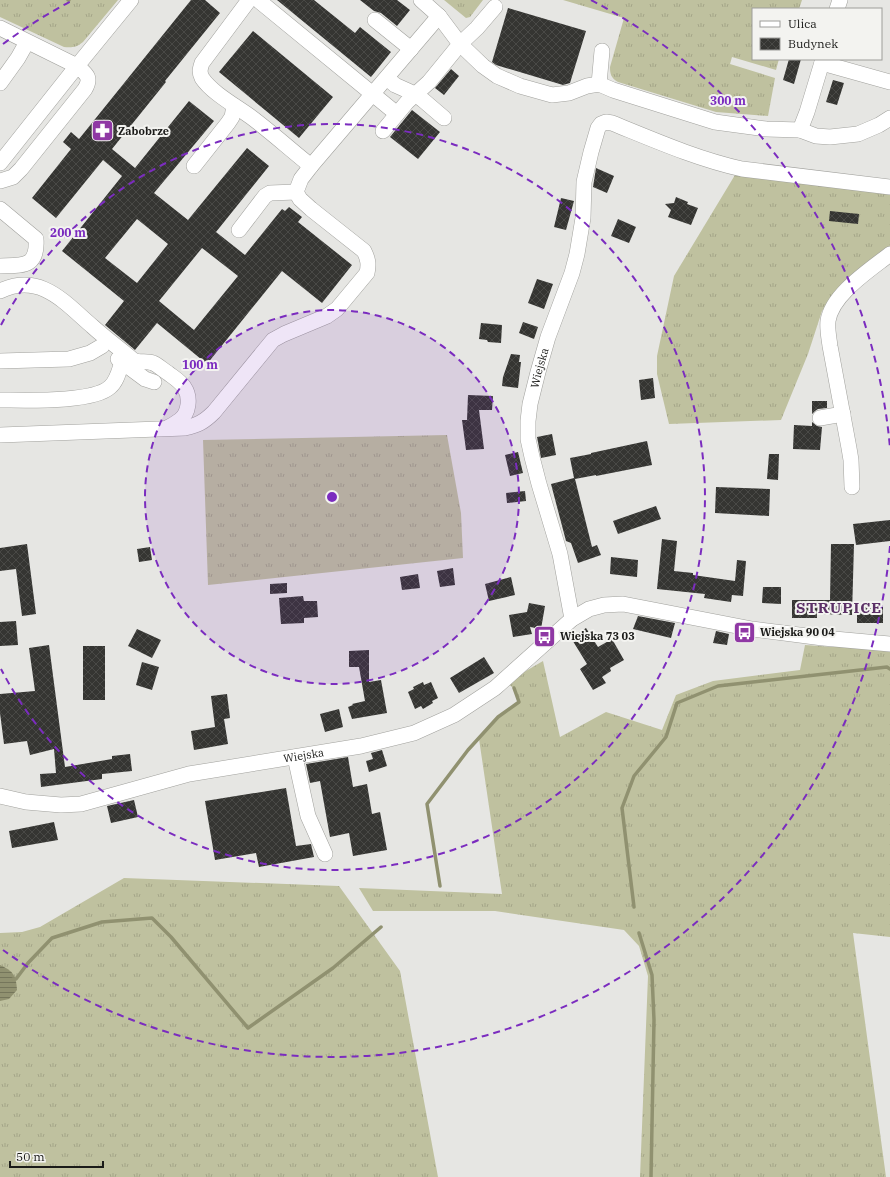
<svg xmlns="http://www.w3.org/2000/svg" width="890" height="1177" viewBox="0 0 890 1177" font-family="'IBM Plex Serif',serif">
	<defs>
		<pattern id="grass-tufts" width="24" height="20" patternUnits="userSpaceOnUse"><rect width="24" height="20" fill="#bfc19f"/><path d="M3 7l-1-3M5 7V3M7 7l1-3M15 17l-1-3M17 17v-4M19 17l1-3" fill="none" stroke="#a4a588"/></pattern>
		<pattern id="water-rules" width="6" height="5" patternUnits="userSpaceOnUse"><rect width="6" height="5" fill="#909170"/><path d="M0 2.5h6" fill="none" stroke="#75765b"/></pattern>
		<pattern id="building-cross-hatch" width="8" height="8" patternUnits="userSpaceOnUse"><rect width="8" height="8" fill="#353532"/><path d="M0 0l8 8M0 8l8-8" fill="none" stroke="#494946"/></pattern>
	</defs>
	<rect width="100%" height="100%" fill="#e6e6e3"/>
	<path fill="url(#grass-tufts)" d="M0,0h118l-35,42c-6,5 -11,6 -19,5l-64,-30z
		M444,0h39l-13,17 -4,1z
		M563,0h239l-3,9h-46v50h26l-3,11 -44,-13 -2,7 45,14 -7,38 -52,-4 -98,-30c-7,-4 -8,-8 -8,-15l14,-49z
		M735,175l155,19v52l-50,42 -18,23 -14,43 -27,66 -112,4 -12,-50v-18l17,-80z
		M447,435l14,78 2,45 -255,27 -5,-145z
		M805,645l28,2h38l19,4v286l-37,-4 33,244h-246l8,-201 -9,-30 -15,-16 -129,-19h-122l-14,-23 143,6 -23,-155 19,-22 21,-15 -5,-14 -5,-3 10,-10 24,-14 17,76 46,-25 56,18 14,-35 37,-14 87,-11z
		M124,878l215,8 61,85 38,206h-438v-244l22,-1 18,-5z"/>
	<path fill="url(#water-rules)" d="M0,965c13,6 16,10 17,25l-8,9 -9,2z"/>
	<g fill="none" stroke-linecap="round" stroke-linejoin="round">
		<path stroke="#909170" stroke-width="3.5" d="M68,0h1
			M440,886l-13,-82 41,-54 30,-33 21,-15 -5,-14
			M634,907l-12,-99 12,-32 32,-39 11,-34 41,-17 169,-19 3,2
			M639,933l13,42 2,45 -3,157
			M13,979h3l12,-16 24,-25 50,-16 50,-4 19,19 77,91 85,-60 48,-41"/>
	</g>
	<path fill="url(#building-cross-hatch)" fill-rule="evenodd" d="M191,0h14l15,13 -55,68 1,1 -54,67 23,19 54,-67 25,20 -60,72 34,27 59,-72 22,18 -53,66 29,23 37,-46 3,2 4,-4 13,10 -4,5 54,43 -30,38 -40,-32 -75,93 -50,-41 -22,27 -30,-25 19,-24 -62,-50 60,-75 -19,-16 -47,58 -24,-20 39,-49 -8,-7 8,-10 8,7zM137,219l31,25 -31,39 -32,-25zM202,248l36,28 -44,54 -35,-29z
		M277,0h37l41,33 5,-6 31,25 -20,25z
		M360,0h37l13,10 -13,16 -16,-13 -7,-2z
		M508,8l78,23 -16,52 -7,2 -67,-20 -4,-3z
		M253,31l80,66 -34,41 -80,-66z
		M789,59h12l-7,25 -11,-4z
		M451,69l8,7 -15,19 -9,-7z
		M833,80l11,3 -7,22 -11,-3z
		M412,110l28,22 -22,27 -28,-22z
		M596,168l18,8 -7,17 -14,-6z
		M676,197l12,5 -1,2 11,4 -7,17 -23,-8 3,-7 -6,-6 9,-1z
		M561,198l13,3 -8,29 -12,-3z
		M830,211l29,3 -1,10 -29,-3z
		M618,219l18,8 -7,16 -18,-7z
		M537,279l16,5 -9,25 -16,-6z
		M523,322l15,5 -4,12 -15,-6z
		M481,323l21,2 -1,18 -13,-1 -1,-2 -8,-1z
		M511,354l9,1 -1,7h2l-3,26 -16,-2 1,-9z
		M653,378l2,20 -14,2 -2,-20z
		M468,395l25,1 -1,14h-13l5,39 -18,1 -4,-30h5z
		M812,401h15v7l-9,1 -3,2 -3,3z
		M812,422l5,4 5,1 -2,23 -27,-1 1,-24 18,1z
		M552,434l4,21 -15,3 -4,-21z
		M647,441l5,24 -56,11v-1l-21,4 17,68 5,-2 4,10 -23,8 -7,-20 -5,-2 -15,-57 23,-6 -4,-20 21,-4v-1z
		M518,452l5,21 -13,3 -5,-21z
		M769,454h10l-1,26 -11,-1z
		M716,487l54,2 -1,27 -54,-3z
		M525,491l1,10 -19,2 -1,-10z
		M656,506l5,13 -43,15 -5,-13z
		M890,520v21l-34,4 -3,-21z
		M662,539l15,2 -3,30 19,2v2l42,6 2,-21 9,1 -3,35 -11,-1 -1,7 -27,-4 1,-4 -48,-5z
		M27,544l9,70 -14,2 -6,-47 -16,2v-23z
		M831,544h23l-2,71 -35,-1v4h-25v-18h38z
		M150,547l2,13 -13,2 -2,-13z
		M611,557l27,3 -1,17 -27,-3z
		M453,568l2,17 -15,2 -3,-16z
		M418,574l2,14 -18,2 -2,-13z
		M511,577l4,18 -26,6 -4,-17z
		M287,583v10l-17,1v-10z
		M763,587h18v17l-19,-1z
		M303,596l1,5h13l1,16 -14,1v5l-23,1 -2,-26z
		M529,603l16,3 -4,23 -11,-2 2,7 -19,3 -4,-22 18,-3z
		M857,607h26v16h-26z
		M638,616l37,7 -4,15 -38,-9z
		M16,621l2,24 -18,1v-24z
		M586,628l12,19 14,-8 12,21 -14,8 1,3 -9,6 4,6 -13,7 -13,-21 7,-5 -16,-26z
		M137,629l24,11 -9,18 -24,-12z
		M716,631l13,3 -2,11 -14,-2z
		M49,645l16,122 47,-8v-3l18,-2 2,17 -30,3v5l-61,8 -1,-13 16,-1 -2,-24 -24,6 -3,-14 -23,3 -4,-31v-19l35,-3 -6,-43z
		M83,646h22v54h-22z
		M369,650v32l12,-2 6,33 -35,6 -4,-12 5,-2 -1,-1 13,-3 -6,-34h-10v-16z
		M484,657l10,16 -35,20 -9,-15z
		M142,662l17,5 -7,23 -16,-5z
		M423,682l1,3 7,-3 7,16 -6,3 1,2 -10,6 -2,-3 -6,3 -7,-17 6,-3 -1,-2z
		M227,694l3,24 -6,1 4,25 -34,6 -3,-19 24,-4 -4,-31z
		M339,709l4,18 -18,5 -5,-18z
		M382,750l5,16 -18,6 -3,-11 7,-2 -2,-6z
		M348,757l5,30 14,-3 5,30 8,-2 7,38 -34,6 -4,-23 -19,4 -10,-56 -10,2 -4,-19z
		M286,788l10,58 15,-2 3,13 -55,10 -3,-14 -41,7 -10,-59z
		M134,800l4,17 -27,6 -4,-17z
		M54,822l4,18 -46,8 -3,-17z"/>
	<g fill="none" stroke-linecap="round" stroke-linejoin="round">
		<defs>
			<g id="minor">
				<path d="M249,0l-47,63c-2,6 -3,9 0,15 10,15 34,28 49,39 20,15 40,33 60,49"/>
				<path d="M258,0l139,114"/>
				<path d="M421,0l18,16 21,28 23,22 14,10 23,10 32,9 17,-2 18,-7 12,-2 14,6 102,32 51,7 34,1 7,-18 16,-53"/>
				<path d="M837,9l3,-9"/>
				<path d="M375,20l36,29"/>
				<path d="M0,28l77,38 54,-66"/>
				<path d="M822,63l68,19"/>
				<path d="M387,78l8,7 20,9 8,6 21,18"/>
				<path d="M0,83l18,-25 9,-16"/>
				<path d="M599,84l3,-33"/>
				<path d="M800,130l16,6 14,1 28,-3 21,-9 11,-7"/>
				<path d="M383,131l24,-29 22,-20 31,-38 17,-16 18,-21"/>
				<path d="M0,163l77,-97c9,8 15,11 8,23l-64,80 -8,8 -13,4"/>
				<path d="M194,166l34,-43 4,-6 2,-11"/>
				<path d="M0,209l36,30c2,29 -14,26 -36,27"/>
				<path d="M239,230l26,-34 5,-3 26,-1"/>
				<path d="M0,291c40,-19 64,11 92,35 13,12 27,22 40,33 6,5 14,1 21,4 5,2 10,7 15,10 5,4 12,8 16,14 7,10 5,26 -4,33 -4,3 -9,6 -13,8"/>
				<path d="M118,359l27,20 9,3"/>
				<path d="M0,361l69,-2 21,-6 12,-7"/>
				<path d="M0,400c24,0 93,3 110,-13 7,-6 9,-16 12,-25"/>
				<path d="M820,418l23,-4"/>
				<path d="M0,435l185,-7c13,-3 19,-6 29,-16l59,-72 11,-6 43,-18 10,-7 30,-36c2,-9 1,-14 -3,-22l-53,-42 -11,-10 -4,-7 5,-13 10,-13 128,-150"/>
				<path d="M852,487l-1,-27 -2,-12 -19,-102c-1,-8 -3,-17 -2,-25 4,-27 42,-51 62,-67"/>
				<path id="s1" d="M572,619l-12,-65 -21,-70 -7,-27 -4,-18v-18l2,-17 8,-32 10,-35 24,-64 5,-19 6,-36 1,-36 7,-30 7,-24 3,-4 5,-2 6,1c42,17 85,36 130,46l148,18"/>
				<path d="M295,757l13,59 17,38"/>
				<path id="s2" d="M0,796l26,6 35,3 20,-1 108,-30 172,-28 53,-13 40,-18 41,-27 77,-69 17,-10 15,-4 19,-1 129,25 71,9 67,6"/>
			</g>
		</defs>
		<use href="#minor" stroke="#a1a19d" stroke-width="16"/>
		<use href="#minor" stroke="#fff" stroke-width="15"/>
	</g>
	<circle cx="332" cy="497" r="187" fill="#7b2cbf" fill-opacity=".12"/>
	<g fill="none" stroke="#7b2cbf" stroke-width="2" stroke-dasharray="7 5">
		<circle cx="332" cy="497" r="187"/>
		<path d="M1 325A373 373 0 1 1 1 669"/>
		<path d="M890 546A560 560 0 0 1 3 950M3 44A560 560 0 0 1 73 0M591 0A560 560 0 0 1 890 448"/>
	</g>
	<defs>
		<symbol id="pharmacy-square" viewBox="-11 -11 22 22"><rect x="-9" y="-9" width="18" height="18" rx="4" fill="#8f38a4" stroke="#f3f3f0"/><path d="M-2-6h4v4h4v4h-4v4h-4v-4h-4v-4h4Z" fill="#fff"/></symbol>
		<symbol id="bus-square" viewBox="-11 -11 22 22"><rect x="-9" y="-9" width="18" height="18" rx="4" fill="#8f38a4" stroke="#f3f3f0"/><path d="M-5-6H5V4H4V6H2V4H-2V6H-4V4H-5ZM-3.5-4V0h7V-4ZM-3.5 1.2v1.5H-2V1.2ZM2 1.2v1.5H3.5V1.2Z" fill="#fff"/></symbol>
	</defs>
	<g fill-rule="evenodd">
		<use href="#pharmacy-square" x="90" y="118" width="25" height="25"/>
		<use href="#bus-square" x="732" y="620" width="25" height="25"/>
		<use href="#bus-square" x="532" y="624" width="25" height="25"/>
	</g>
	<g text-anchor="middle" stroke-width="4" stroke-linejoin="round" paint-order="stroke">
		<g font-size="11" font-weight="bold" fill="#1b1b19" stroke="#f3f3f0" text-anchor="start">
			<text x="118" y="135">Zabobrze</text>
			<text x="760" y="636">Wiejska 90 04</text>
			<text x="560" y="640">Wiejska 73 03</text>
		</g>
		<g font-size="11" fill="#1b1b19" stroke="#f3f3f0">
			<text dy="4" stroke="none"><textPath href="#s1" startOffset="258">Wiejska</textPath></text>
			<text dy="4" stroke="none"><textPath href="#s2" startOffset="310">Wiejska</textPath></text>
		</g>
		<g font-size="15" font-weight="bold" letter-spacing="1" fill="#5c3167" stroke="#f3f3f0">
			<text x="839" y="613">STRUPICE</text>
		</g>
	</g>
	<circle cx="332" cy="497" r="6" fill="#7b2cbf" stroke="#f3f3f0" stroke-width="2"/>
	<g font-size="12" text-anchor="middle" font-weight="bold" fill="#7b2cbf" stroke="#f3f3f0" stroke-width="4" stroke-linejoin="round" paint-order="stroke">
		<text x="728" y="105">300 m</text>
		<text x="68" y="237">200 m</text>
		<text x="200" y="369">100 m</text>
	</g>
	<rect x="752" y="8" width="130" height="52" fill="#f3f3f0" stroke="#9d9d9a"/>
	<rect x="760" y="21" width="20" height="6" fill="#ffffff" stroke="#9d9d9a"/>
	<text x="788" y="28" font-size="12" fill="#1b1b19">Ulica</text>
	<rect x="760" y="38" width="20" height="12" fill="url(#building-cross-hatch)" stroke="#9d9d9a"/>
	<text x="788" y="48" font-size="12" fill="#1b1b19">Budynek</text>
	<path d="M10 1161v6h93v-6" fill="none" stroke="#1b1b19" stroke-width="2"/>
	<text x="16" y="1161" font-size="12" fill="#1b1b19" stroke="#f3f3f0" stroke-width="3" paint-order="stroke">50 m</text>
</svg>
